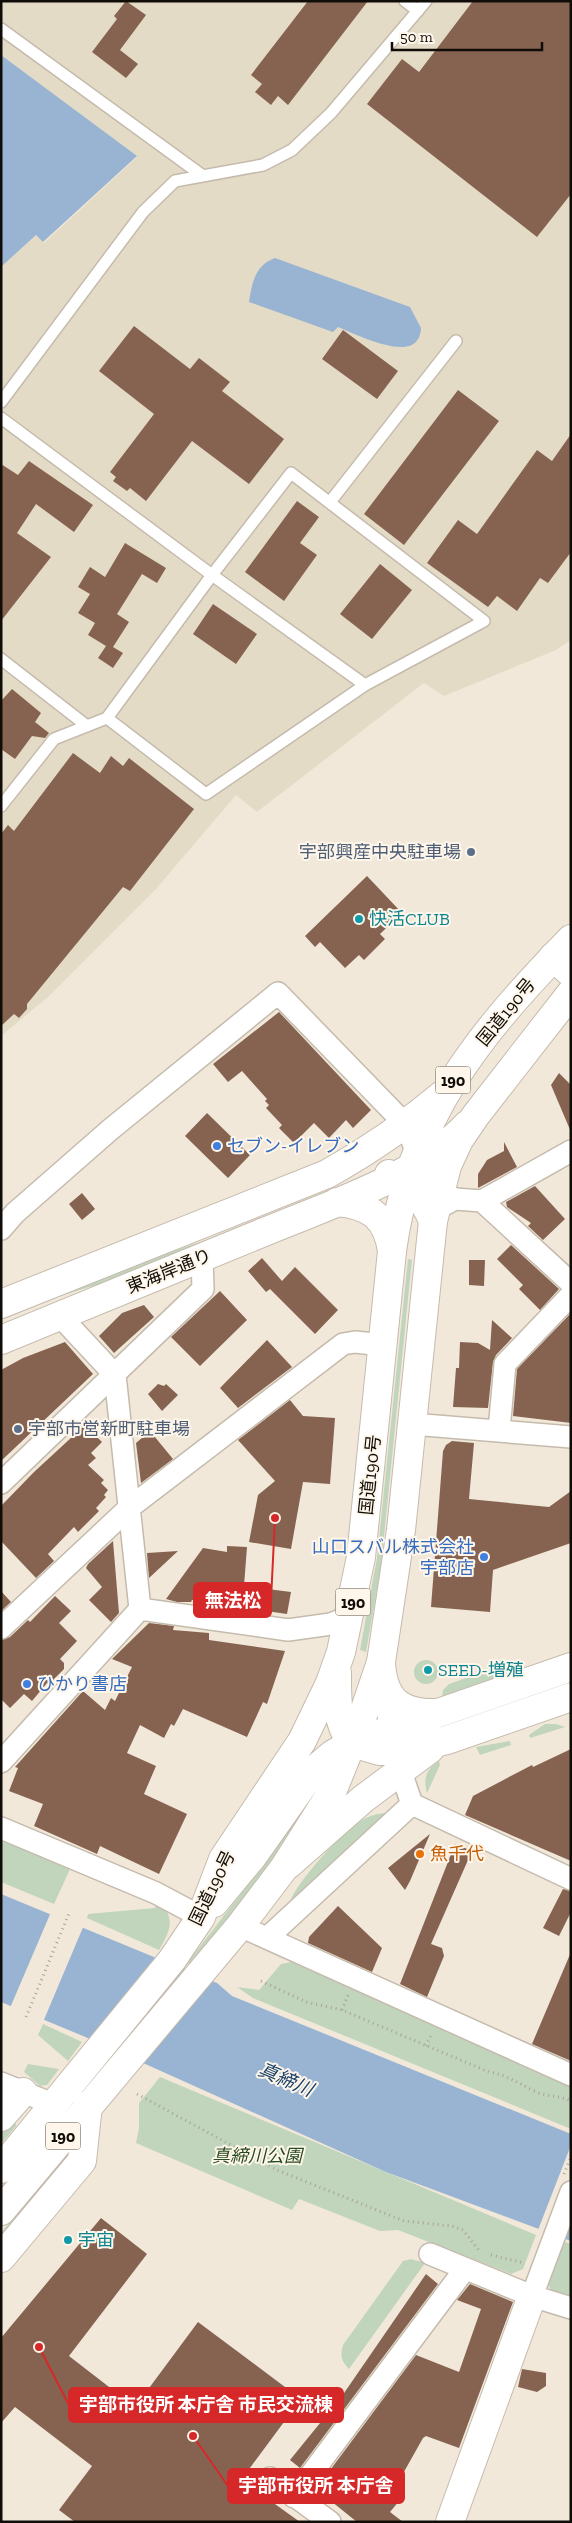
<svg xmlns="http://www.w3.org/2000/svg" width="572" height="2523" viewBox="0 0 572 2523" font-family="'Zilla Slab','Noto Sans JP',serif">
	<rect width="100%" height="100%" fill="#f2e8d9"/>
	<path fill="#e4dbc6" d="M1,1h570v639l-15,10 -112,46 -20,-13 -167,129 -21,-17 -80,94 -107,107 -48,40v-769l35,-32 8,8 93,-86 -136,-102z"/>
	<path fill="#c0d5bc" d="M324,1193l1,3 -192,78 -70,21 -62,25v-5l113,-45 105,-34z
		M408,1259l4,1 -31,306 -15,86 -6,-2 17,-92z
		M414 1672a12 12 0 1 1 24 0a12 12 0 1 1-24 0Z
		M506,1664l2,5 -24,16 -42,13 1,-8 6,-6z
		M545,1724h11l9,3 -35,11 -1,-3z
		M510,1741l1,4 -31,10 -4,-8z
		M439,1761l1,4 -13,28c-4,-14 -1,-24 12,-32z
		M316,1789l2,2 -40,64 -56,72 -33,37 -1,-2 58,-75z
		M388,1813l-98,89c6,-19 51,-69 69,-80 9,-6 19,-9 29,-9z
		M1,1836l70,31 -17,37 -53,-22z
		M157,1903c21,13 12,30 2,47l-72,-32 1,-4 67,-6z
		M291,1962l280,123v44l-318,-131 -16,-11 22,3 22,-26z
		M43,2024l39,18 -14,19 -30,-26z
		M28,2064l31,5 -12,16 -7,1 -16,-14z
		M160,2077l376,158 -13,34 -12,5 -113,-44 -18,1 -81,-32 -7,11 -156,-67 3,-15v-25z
		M15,2119l1,7 -15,18v-14z
		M50,2179l-49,68v-14l43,-52z
		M562,2241l9,3v57l-18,-6 -7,-15z
		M411,2259l14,4 -76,106c-8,-8 -9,-13 -6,-24l60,-84z"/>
	<path fill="#99b4d2" d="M1,55l136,101 -94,86 -7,-7 -35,32z
		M275,258l135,49 11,21c0,3 -1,8 -3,11 -11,21 -63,-5 -80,-12l-5,5 -84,-30c3,-19 6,-37 26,-44z
		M1,1894l216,89 15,13 339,138v107l-185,-69 -303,-136 -82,-34z"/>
	<path fill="#f2e8d9" d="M51,1912l33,13 -41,97 -33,-14z
		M571,2145v78l-7,18 -26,-11z"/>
	<path fill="#866351" d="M126,1l20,14 -26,35 18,14 -12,14 -34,-26 25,-33 -3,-3z
		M308,1h60l-80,104 -10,-9 -7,9 -16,-13 7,-8 -11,-9z
		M473,1h98v193l-34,43 -170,-133 35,-45 17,13z
		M134,326l56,43 9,-11 31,24 -8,9 62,48 -35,45 -57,-43 -46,60 -16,-13 -3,3 -14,-10 3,-4 -6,-5 44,-58 -55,-43z
		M343,330l55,41 -21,28 -55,-40z
		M458,390l41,31 -95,124 -40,-31z
		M571,434v118l-23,31 -8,-5 -23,33 -20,-15 -9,11 -61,-44 31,-43 19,14 60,-84 15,11z
		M29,461l64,44 -19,27 -38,-28 -19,29 34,24 -50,64v-157l17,11z
		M297,501l22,16 -19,26 17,12 -33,46 -39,-29z
		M125,543l41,25 -9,15 -15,-9 -25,40 12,8 -16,25 10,6 -10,15 -15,-10 8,-12 -18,-11 7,-12 -17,-10 12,-19 -12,-7 12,-20 15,10z
		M380,564l32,26 -40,49 -32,-25z
		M213,604l44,30 -21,30 -43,-30z
		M12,689l29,24 -6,9 14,11 -4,5 -13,-2 -17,23 -14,-10v-48z
		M73,753l27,20 11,-17 12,10 6,-8 65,51 -64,82 -7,-4 -96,117v5l-8,9 -5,-4 -13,12v-192l7,-9 6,6z
		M367,876l35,37 -22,21 5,5 -21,21 -5,-5 -14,13 -25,-26 -5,5 -10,-11z
		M279,1012l92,98 -18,18 -7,-8 -17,18 -15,-15 -20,20 -15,-15 3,-3 -16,-17 3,-3 -4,-4 2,-2 -25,-28 -14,11 -15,-18z
		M559,1073l12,12v47l-20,-47z
		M207,1113l43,42 -22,23 -43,-42z
		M504,1142l13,25 -39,21v-14l9,-14 17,-9z
		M535,1186l30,33 -22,21 -15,-14 3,-3 -24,-16 -1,-5z
		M82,1193l13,16 -13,11 -13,-16z
		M511,1245l48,44 -19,21 -21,-21 4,-4 -26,-26z
		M262,1258l20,23 13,-14 43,43 -23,24 -45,-45 -4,3 -18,-21z
		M469,1260h16l-1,26 -15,-1z
		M220,1291l27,29 -47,46 -29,-29z
		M144,1305l10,12 -40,36 -15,-17 23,-23z
		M571,1313v110l-58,-7 4,-47z
		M492,1320l20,18 -16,17 -3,7 -5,46 -35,-1 3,-39h3l1,-26 18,1 12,7z
		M267,1340l25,27 -54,41 -18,-20z
		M65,1342l28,32 -92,87v-91l22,-12z
		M158,1384l6,2 2,-2 12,11 -16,16 -14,-17z
		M290,1400l13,16 32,2 -5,66 -27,-2 -12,67 -42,-7 9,-47 17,-14 -37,-41z
		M85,1425l17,17 -11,11 5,5 -8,7 16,15 -3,3 7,7 -4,5 2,2 -10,11 3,3 -21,21 -4,-5 -26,27 6,7 -18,17 -35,-37v-35l33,-34z
		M150,1431l23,28 -32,24 -5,-40z
		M452,1441l22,2 -5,56 80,8 22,-16v52l-78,27 -3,42 -59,-5 12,-156 3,-6z
		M113,1541l6,72 -8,9 -22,-22 13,-13 -16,-19 2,-4z
		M227,1546l20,1 -3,39 47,6 -4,22 -95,-14 -1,2h-14l-11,-3 37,-51 24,4z
		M178,1551l-29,27 -2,-25z
		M1,1591l10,11 -10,9z
		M55,1596l16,15 -12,12 18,18 -17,18 4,4v6l-15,15 -2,-1 -15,18 -8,-7 -14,14 -9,-9v-59l9,-3 18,-17 2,2z
		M149,1623l25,3 -1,4 36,3v7l76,11 -18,53 -4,-2 -16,35 -64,-28 -9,17 -3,-2 -7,14 -24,-13 -13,28 29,13 -12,28 43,20 -28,60 -59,-28 -3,8 -63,-28 9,-22 -34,-13 9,-23 -3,-1 68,-76 22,19 6,-12 4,3 17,-34 -20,-8z
		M571,1749v112l-106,-46 8,-19 59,-31 1,2z
		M430,1834l-20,47 -5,9 -17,-22z
		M455,1844l17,7 -41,93 11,4 2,8 -17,41 -27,-13z
		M563,1889l8,2v21l-12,24 -16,-8z
		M338,1906l44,42 -10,24 -64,-29 1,-6z
		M571,1952v109l-39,-17z
		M101,2218l46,36 -78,102 66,51 63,-85 103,77 -63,85 19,16 4,-6 39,28h-225l-16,-12 33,-44 -77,-59 -14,16v-85z
		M426,2274l12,10 -138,184 -10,-8 52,-64z
		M470,2284l43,18 -54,146 -33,-12 -3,2 -27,48 9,8 -15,18 13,10h-46l-41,-33 100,-134 43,17 22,-63 -24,-9z
		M522,2369l24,4v13l-9,6 -19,-5z"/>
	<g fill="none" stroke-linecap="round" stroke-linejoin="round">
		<defs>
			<path id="service" d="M405,1l13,10
				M1,29l202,147
				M1,402l142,-190 32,-31 88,-16 29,-15 39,-37 95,-112
				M1,418l211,157 153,110
				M330,502l126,-161
				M1,659l86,67
				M1,806l53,-67 53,-21 105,-143 79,-102 193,148 -119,64 -159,109 -99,-76"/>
			<path id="minor" d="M482,1201l89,-50
				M442,1206l13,-7 27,2 89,82
				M1,1229l14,-16 96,-84 167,-136 128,132 19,49 16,18 14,7
				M412,1424l159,13
				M499,1430l6,-66 66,-69
				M1,1483l202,-194 -1,-32
				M140,1609l148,21 43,-6 19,-8
				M1,1628l128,-120 214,-164 12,-2 28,3
				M383,1684l11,68 18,52 159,75
				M1,1762l139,-153 -25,-234 -55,-59
				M1,1828l155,65 45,24
				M240,1926l331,149
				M267,1938l145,-134
				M1,2083l54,22
				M430,2254l102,42 39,12
				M532,2296l39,-104
				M270,2478l60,44
				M294,2497l171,-228"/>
			<path id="tertiary" d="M553,957l18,16
				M389,1174c21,8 36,27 44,47
				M337,1202c33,3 50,15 55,49
				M1,1304l326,-130c43,-24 82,-51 120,-83
				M1,1340c88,-36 176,-72 263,-108 65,-27 156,-56 203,-107
				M381,1662c2,37 18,52 56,51
				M352,1743l219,-76
				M352,1743l28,8 28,-1 39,-10 124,-43
				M289,1864l74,-65 67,-50
				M450,2522l82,-226"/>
			<path id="trunk" d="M337,1673c0,25 -1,49 15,70
				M214,1903l39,-47 60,-85 20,-17 19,-11
				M1,2117l22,-25
				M1,2169l171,-209 29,-43 22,-58 79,-118 28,-58 11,-31 20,-95 31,-306c18,-135 87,-217 179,-312
				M1,2211l239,-285 44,-58 48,-76 31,-77 18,-53 20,-132 32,-309 14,-55 12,-26 17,-25 95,-122
				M1,2258l81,-97 6,-56"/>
		</defs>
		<use href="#service" stroke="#c5bbad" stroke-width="14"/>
		<use href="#minor" stroke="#c5bbad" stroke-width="24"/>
		<use href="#tertiary" stroke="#c5bbad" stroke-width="30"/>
		<use href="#trunk" stroke="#c5bbad" stroke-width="30"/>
		<path stroke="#a9a296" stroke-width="3" stroke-dasharray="1 4" stroke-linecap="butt" d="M261,1981l45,21 36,8 147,62c18,3 31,12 47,20 12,5 23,3 35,9
			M342,2010l6,-15
			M26,2017l44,-106
			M426,2046l6,-13
			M137,2094l140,76 127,51 48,5 11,4 17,22
			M564,2174l7,-17
			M491,2255l33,8"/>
		<use href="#service" stroke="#fff" stroke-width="11"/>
		<use href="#minor" stroke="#fff" stroke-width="21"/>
		<use href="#tertiary" stroke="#fff" stroke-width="28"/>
		<use href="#trunk" stroke="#fff" stroke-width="28"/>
	</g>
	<g fill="#5c6f8a" stroke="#fef6ea" stroke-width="2">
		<circle cx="471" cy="852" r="5"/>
		<circle cx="18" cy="1429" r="5"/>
	</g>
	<g fill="#0f9aa8" stroke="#fef6ea" stroke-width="2">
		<circle cx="359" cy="919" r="5"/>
		<circle cx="428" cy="1670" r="5"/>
		<circle cx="68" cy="2240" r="5"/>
	</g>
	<g fill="#3f7fe0" stroke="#fef6ea" stroke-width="2">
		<circle cx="217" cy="1146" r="5"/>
		<circle cx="484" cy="1557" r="5"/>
		<circle cx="27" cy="1684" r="5"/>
	</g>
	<circle fill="#e8710a" stroke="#fef6ea" stroke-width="2" cx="420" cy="1854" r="5"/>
	<g text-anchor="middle" stroke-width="4" stroke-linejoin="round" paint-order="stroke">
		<g fill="#fef6ea" stroke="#57534c" stroke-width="1">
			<rect x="435.5" y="1066.5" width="35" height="27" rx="4"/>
			<rect x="335.5" y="1588.5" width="35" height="27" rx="4"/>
			<rect x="45.5" y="2122.5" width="35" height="27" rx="4"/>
		</g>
		<g font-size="16" font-weight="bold" fill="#100d08">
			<text x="453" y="1086">190</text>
			<text x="353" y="1608">190</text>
			<text x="63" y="2142">190</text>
		</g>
		<g font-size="18" fill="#4e5e75" stroke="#fef6ea" text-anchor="end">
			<text x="461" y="858">宇部興産中央駐車場</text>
			<text x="28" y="1435" text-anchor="start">宇部市営新町駐車場</text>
		</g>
		<g font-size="18" fill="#0d838f" stroke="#fef6ea" text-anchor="start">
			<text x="369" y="925">快活CLUB</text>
			<text x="438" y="1676">SEED-増殖</text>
			<text x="78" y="2246">宇宙</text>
		</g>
		<g font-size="18" fill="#100d08" stroke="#fef6ea">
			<text transform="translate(506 1012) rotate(-51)" y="6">国道190号</text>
			<text transform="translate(169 1271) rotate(-22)" y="6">東海岸通り</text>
			<text transform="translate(370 1475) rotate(-84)" y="6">国道190号</text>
			<text transform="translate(212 1888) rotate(-64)" y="6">国道190号</text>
		</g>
		<g font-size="18" fill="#366cbe" stroke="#fef6ea" text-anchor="start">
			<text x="227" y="1152">セブン-イレブン</text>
			<text x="474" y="1553" text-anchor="end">山口スバル株式会社<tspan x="474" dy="21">宇部店</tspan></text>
			<text x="37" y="1690">ひかり書店</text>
		</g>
		<g font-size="18" fill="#c56008" stroke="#fef6ea" text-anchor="start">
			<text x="430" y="1860">魚千代</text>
		</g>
		<g font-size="18" font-style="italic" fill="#274c1f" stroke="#fef6ea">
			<text x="257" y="2162">真締川公園</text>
		</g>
		<g font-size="19" font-style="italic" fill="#194069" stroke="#fef6ea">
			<text transform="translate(286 2079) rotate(23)" y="7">真締川</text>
		</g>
	</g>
	<path fill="none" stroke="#d62828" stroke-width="2" d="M275 1518L271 1600M39 2347L69 2405M193 2436L228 2486"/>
	<g fill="#d62828" stroke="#fef6ea" stroke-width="2">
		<circle cx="275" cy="1518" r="5"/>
		<circle cx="39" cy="2347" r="5"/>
		<circle cx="193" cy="2436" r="5"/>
	</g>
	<g fill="#d62828" stroke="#d62828" stroke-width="2">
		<rect x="194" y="1583" width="77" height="34" rx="5"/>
		<rect x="69" y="2388" width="274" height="34" rx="5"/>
		<rect x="228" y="2469" width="176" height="34" rx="5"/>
	</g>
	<g font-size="19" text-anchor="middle" font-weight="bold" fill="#fff">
		<text x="233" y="1607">無法松</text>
		<text x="206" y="2411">宇部市役所 本庁舎 市民交流棟</text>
		<text x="316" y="2492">宇部市役所 本庁舎</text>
	</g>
	<rect width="572" height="2523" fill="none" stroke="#100d08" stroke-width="5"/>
	<path d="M392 42v8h150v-8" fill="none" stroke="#100d08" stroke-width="2.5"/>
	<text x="400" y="42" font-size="15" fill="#100d08" stroke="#fef6ea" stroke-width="4" paint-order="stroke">50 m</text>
</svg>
